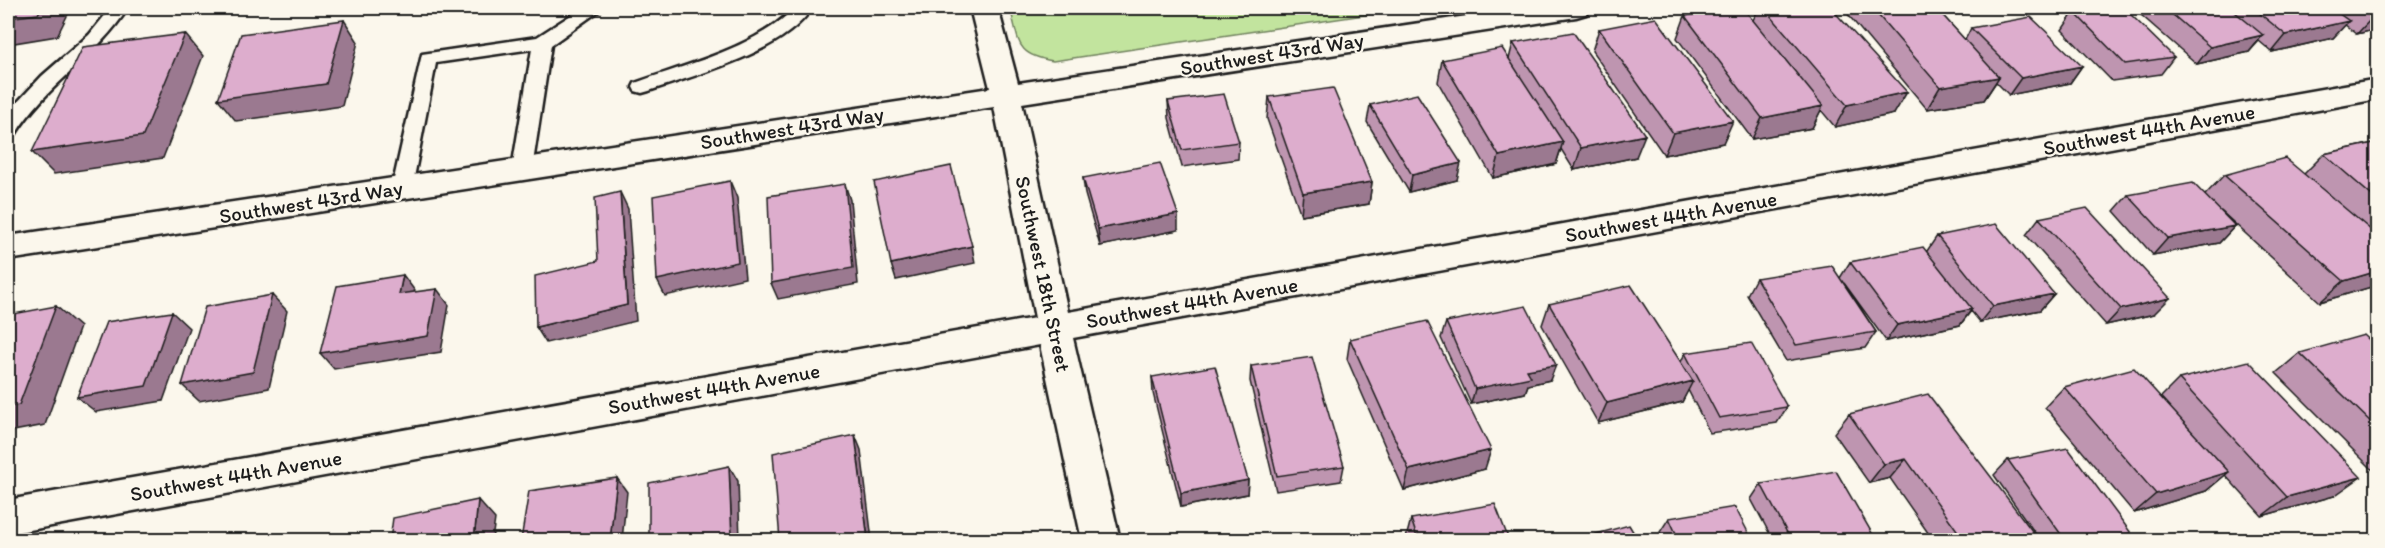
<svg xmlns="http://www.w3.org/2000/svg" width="2385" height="548" viewBox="0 0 2385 548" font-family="Itim,sans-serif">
	<rect width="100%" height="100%" fill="#fbf7ec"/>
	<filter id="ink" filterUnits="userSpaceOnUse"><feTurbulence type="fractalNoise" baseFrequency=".0167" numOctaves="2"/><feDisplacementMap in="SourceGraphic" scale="12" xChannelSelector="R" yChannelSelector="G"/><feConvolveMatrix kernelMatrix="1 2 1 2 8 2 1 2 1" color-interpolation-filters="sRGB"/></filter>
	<g filter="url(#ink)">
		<path fill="#c2e49e" stroke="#6f805d" stroke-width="1.5" d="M1010,8h401l-358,53c-39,-7 -33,-19 -43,-53z"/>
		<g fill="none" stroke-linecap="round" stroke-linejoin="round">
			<defs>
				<path id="lane" d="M111,8h17c-31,49 -83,77 -113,127l-7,2v-22l5,-8 29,-31 47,-41z
					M582,8h21l-52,37 -19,124 -3,5 -7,2 -7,-2 -3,-5 20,-120 -96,14 -24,125 -3,5 -7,2 -7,-2 -3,-5 30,-134 115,-17z
					M794,8h18c-29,45 -115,66 -163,83l-7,2 -7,-2 -2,-4 2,-4c50,-18 123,-36 159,-75z"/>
				<path id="street" d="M970,8h28l20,75 502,-75h70l-4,6 -10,3 -554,86 46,209 1310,-233v20l-1305,239 47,202h-38l-42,-195 -1032,189v-34l1027,-182 -41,-211 -986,153v-24l982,-148z"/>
			</defs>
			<use href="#lane" stroke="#1c1c1c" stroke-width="5"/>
			<use href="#street" stroke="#1c1c1c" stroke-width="5"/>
			<use href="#lane" fill="#fbf7ec" fill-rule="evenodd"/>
			<use href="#street" fill="#fbf7ec" fill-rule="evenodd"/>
		</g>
		<path fill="#be95b0" stroke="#1c1c1c" stroke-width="1.5" d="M279,8h48l-8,2 -39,-1z
			M1759,8h72l63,106 -59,13 -14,-17 -9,18 -60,11 -75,-101 8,-22 68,4z
			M1847,8h89l29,32 6,-12 111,38 -12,17 -61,12 -13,-13 -12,18 -57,9 -82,-98z
			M2133,8h245v21l-21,5 -12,-9 -12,13 -61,14 -13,-11 -10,11 -52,12z
			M2074,12l100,45 -13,17 -49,7 -50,-51z
			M1599,29l124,114 -59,12 -72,-104z
			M1513,43l123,114 -62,13 -13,-21 -5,15 -63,14 -55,-96 4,-22 67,-1z
			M1269,97l103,85 -3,22 -68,11 -34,-96z
			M1168,101l71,41 -1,17 -56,8 -13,-49z
			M1370,105l87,75 -48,12 -42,-70z
			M2378,142v143l-58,17 -99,-91 14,15 -16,17 -66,12 -39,-44 14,-16h77l19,-20 80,-1 20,-20z
			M1083,178l95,52 -78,16 -15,-52z
			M2039,218l115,96 -48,11 -80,-90z
			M1937,236l117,58 -14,16 -60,12 -9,-11 -11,14 -74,16 -42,-58 32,49 -11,16 -79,13 -39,-66 9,-17h84l10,-16 77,-11z
			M1549,304l132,58 4,-9 102,54 -10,16 -67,10 -22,-43 -6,12 -84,21 -56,-98z
			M1446,322l104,58 -22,5 -3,8 -54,11 -30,-66z
			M1350,339l135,130 -81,21 -57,-131z
			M2378,348v127l-102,-102 24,-20z
			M1251,366l93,100 -3,15 -65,10 -26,-110z
			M1152,377l96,103 -1,14 -66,13 -28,-114z
			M2179,379l155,117 -72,20 -37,-41 -19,16 -72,22 -89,-106 19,-20 97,10z
			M1849,414l190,126h-106l-43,-62 -21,5 -35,-50z
			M2008,460l113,80h-81l-46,-65z
			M1761,484l115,56h-103l-22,-41z
			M1669,518l83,22h-88l-4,-8z
			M1411,519l98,21h-102l-1,-2z"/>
		<path fill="#9b7990" stroke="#1c1c1c" stroke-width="1.5" d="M41,8h30l-14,28 -49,8v-26z
			M2378,16v13l-21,5 16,-17z
			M344,20l14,22 -16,64 -106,15 -18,-22z
			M2349,21l-16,17 -61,14 14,-17z
			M185,34l18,22 -40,102 -109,16 -22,-22z
			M2263,35l-14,17 -52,12 13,-17z
			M2082,66l-12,17 -61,12 12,-17z
			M1999,77l-15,23 -57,9 13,-22z
			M1907,92l-13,22 -59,13 12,-22z
			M1823,106l-11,22 -60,11 10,-21z
			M1733,121l-10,22 -59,12 9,-22z
			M1645,135l-9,22 -62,13 7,-22z
			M1563,142l-7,22 -63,14 6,-22z
			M1461,163l-4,17 -48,12 3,-17z
			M730,181l7,17 8,80 -80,18 -8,-16z
			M1372,182l-3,22 -68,11 2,-22z
			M845,184l5,16 8,84 -80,15 -7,-16z
			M620,192l8,17 8,112 -90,22 -10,-16 91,-22z
			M1178,214v16l-78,16 -2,-17z
			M2235,226l-16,17 -66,12 15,-17z
			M972,246l3,17 -79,17 -5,-16z
			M2378,271v14l-58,17 24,-21z
			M403,275l12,16 -4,20 -12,-17z
			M437,289l12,16 -8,47 -107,17 -14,-16z
			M2054,294l-14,16 -60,12 13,-16z
			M272,295l15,16 -18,77 -70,13 -17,-16z
			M2170,298l-16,16 -48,11 15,-16z
			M56,306l24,21 -35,98 -37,7v-25z
			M1972,309l-12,16 -74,16 11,-16z
			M172,312l17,16 -26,73 -67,11 -19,-15z
			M1556,365l-6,15 -22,5 -3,8 -54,11 4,-15 52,-19z
			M1693,381l-11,21 -84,21 9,-20z
			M855,435l6,15 11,90h-4z
			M1491,450l-6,19 -81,21 5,-20z
			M1906,459l-16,19 -21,5 15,-19z
			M729,466l9,15 2,59h-8z
			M2229,472l-23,19 -72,22 22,-19z
			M2361,477l-27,19 -72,20 25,-19z
			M617,478l10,14 -5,48h-12z
			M1248,480l-1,14 -66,13v-14z
			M478,500l17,19 -3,21h-18z
			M2131,533l-10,7h-24z"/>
		<path fill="#ddadcd" stroke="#1c1c1c" stroke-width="1.5" d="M8,8h33l-3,6 -30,4z
			M1732,8h11l80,98 -61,12 -77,-102z
			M1764,8h67l76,84 -60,13z
			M1872,8h64l63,69 -59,10z
			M2106,8h18l50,49 -49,7 -51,-52z
			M2165,8h65l33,27 -53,12z
			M2253,8h78l18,13 -63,14z
			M2361,8h17v8l-5,1z
			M2031,17l51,49 -61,12 -50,-50z
			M1656,18l77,103 -60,12 -74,-104z
			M344,20l-18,64 -108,15 23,-65z
			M1573,32l72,103 -64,13 -68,-105z
			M185,34l-42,102 -111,16 51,-105z
			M1502,48l61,94 -64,14 -57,-96z
			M1333,88l39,94 -69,11 -34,-96z
			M1224,94l15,48 -57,8 -14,-49z
			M1417,94l44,69 -49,12 -42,-70z
			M2378,142v59l-54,-47z
			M2285,158l93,78v35l-34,10 -120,-106z
			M1160,163l18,51 -80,15 -15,-51z
			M951,166l21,80 -81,18 -17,-82z
			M730,181l8,81 -81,18 -4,-84z
			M2193,183l42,43 -67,12 -40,-43z
			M845,184l8,84 -82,15 -3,-87z
			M620,192l7,113 -91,22 -1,-51 63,-15 -3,-63z
			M2087,208l83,90 -49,11 -82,-91z
			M1996,224l58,70 -61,12 -56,-70z
			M1923,247l49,62 -75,16 -47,-63z
			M1832,266l44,66 -80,13 -40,-67z
			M403,275l-4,19 38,-5 -9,47 -108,17 17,-67z
			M1631,285l62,96 -86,22 -58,-99z
			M272,295l-19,77 -71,13 23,-78z
			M56,306l-37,99 -11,2v-92z
			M1526,306l30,59 -29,5 4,7 -56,12 -29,-67z
			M172,312l-26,74 -69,11 29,-75z
			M1427,321l64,129 -82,20 -59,-131z
			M2364,335l14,13v81l-78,-76z
			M1751,343l36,64 -68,11 -34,-65z
			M1312,357l32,109 -67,10 -26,-110z
			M2249,361l112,116 -74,20 -108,-118z
			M1215,366l33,114 -67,13 -29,-116z
			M2134,368l95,104 -73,22 -92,-107z
			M1928,394l111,146h-75l-58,-81 -22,5 -35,-50z
			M855,435l13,105h-88l-7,-87z
			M2068,448l63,85 -34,7h-32l-57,-80z
			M729,466l3,74h-83v-57z
			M1836,471l40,69h-85l-30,-56z
			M617,478l-7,62h-89l8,-49z
			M478,500l-4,40h-84l3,-22z
			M1495,504l14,36h-91l-7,-21z
			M1735,507l17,33h-73l-10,-22z
			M1629,525l9,15h-64z"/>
	</g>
	<g text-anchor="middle" stroke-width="4.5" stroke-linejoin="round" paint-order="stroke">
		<g font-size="21" fill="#1c1c1c" stroke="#fbf7ec">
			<text transform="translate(1272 54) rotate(-9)" y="7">Southwest 43rd Way</text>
			<text transform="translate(792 128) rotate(-9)" y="7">Southwest 43rd Way</text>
			<text transform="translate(2149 130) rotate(-10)" y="7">Southwest 44th Avenue</text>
			<text transform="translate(311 202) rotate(-9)" y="7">Southwest 43rd Way</text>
			<text transform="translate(1671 217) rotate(-10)" y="7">Southwest 44th Avenue</text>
			<text transform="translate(1043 274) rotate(78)" y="7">Southwest 18th Street</text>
			<text transform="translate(1192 303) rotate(-10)" y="7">Southwest 44th Avenue</text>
			<text transform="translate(714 389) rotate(-10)" y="7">Southwest 44th Avenue</text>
			<text transform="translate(236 476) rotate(-10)" y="7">Southwest 44th Avenue</text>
		</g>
	</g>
	<rect width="2385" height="548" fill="none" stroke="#fbf7ec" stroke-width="30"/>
	<rect x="15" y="15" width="2355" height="518" fill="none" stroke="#1c1c1c" stroke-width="2" filter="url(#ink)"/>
</svg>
